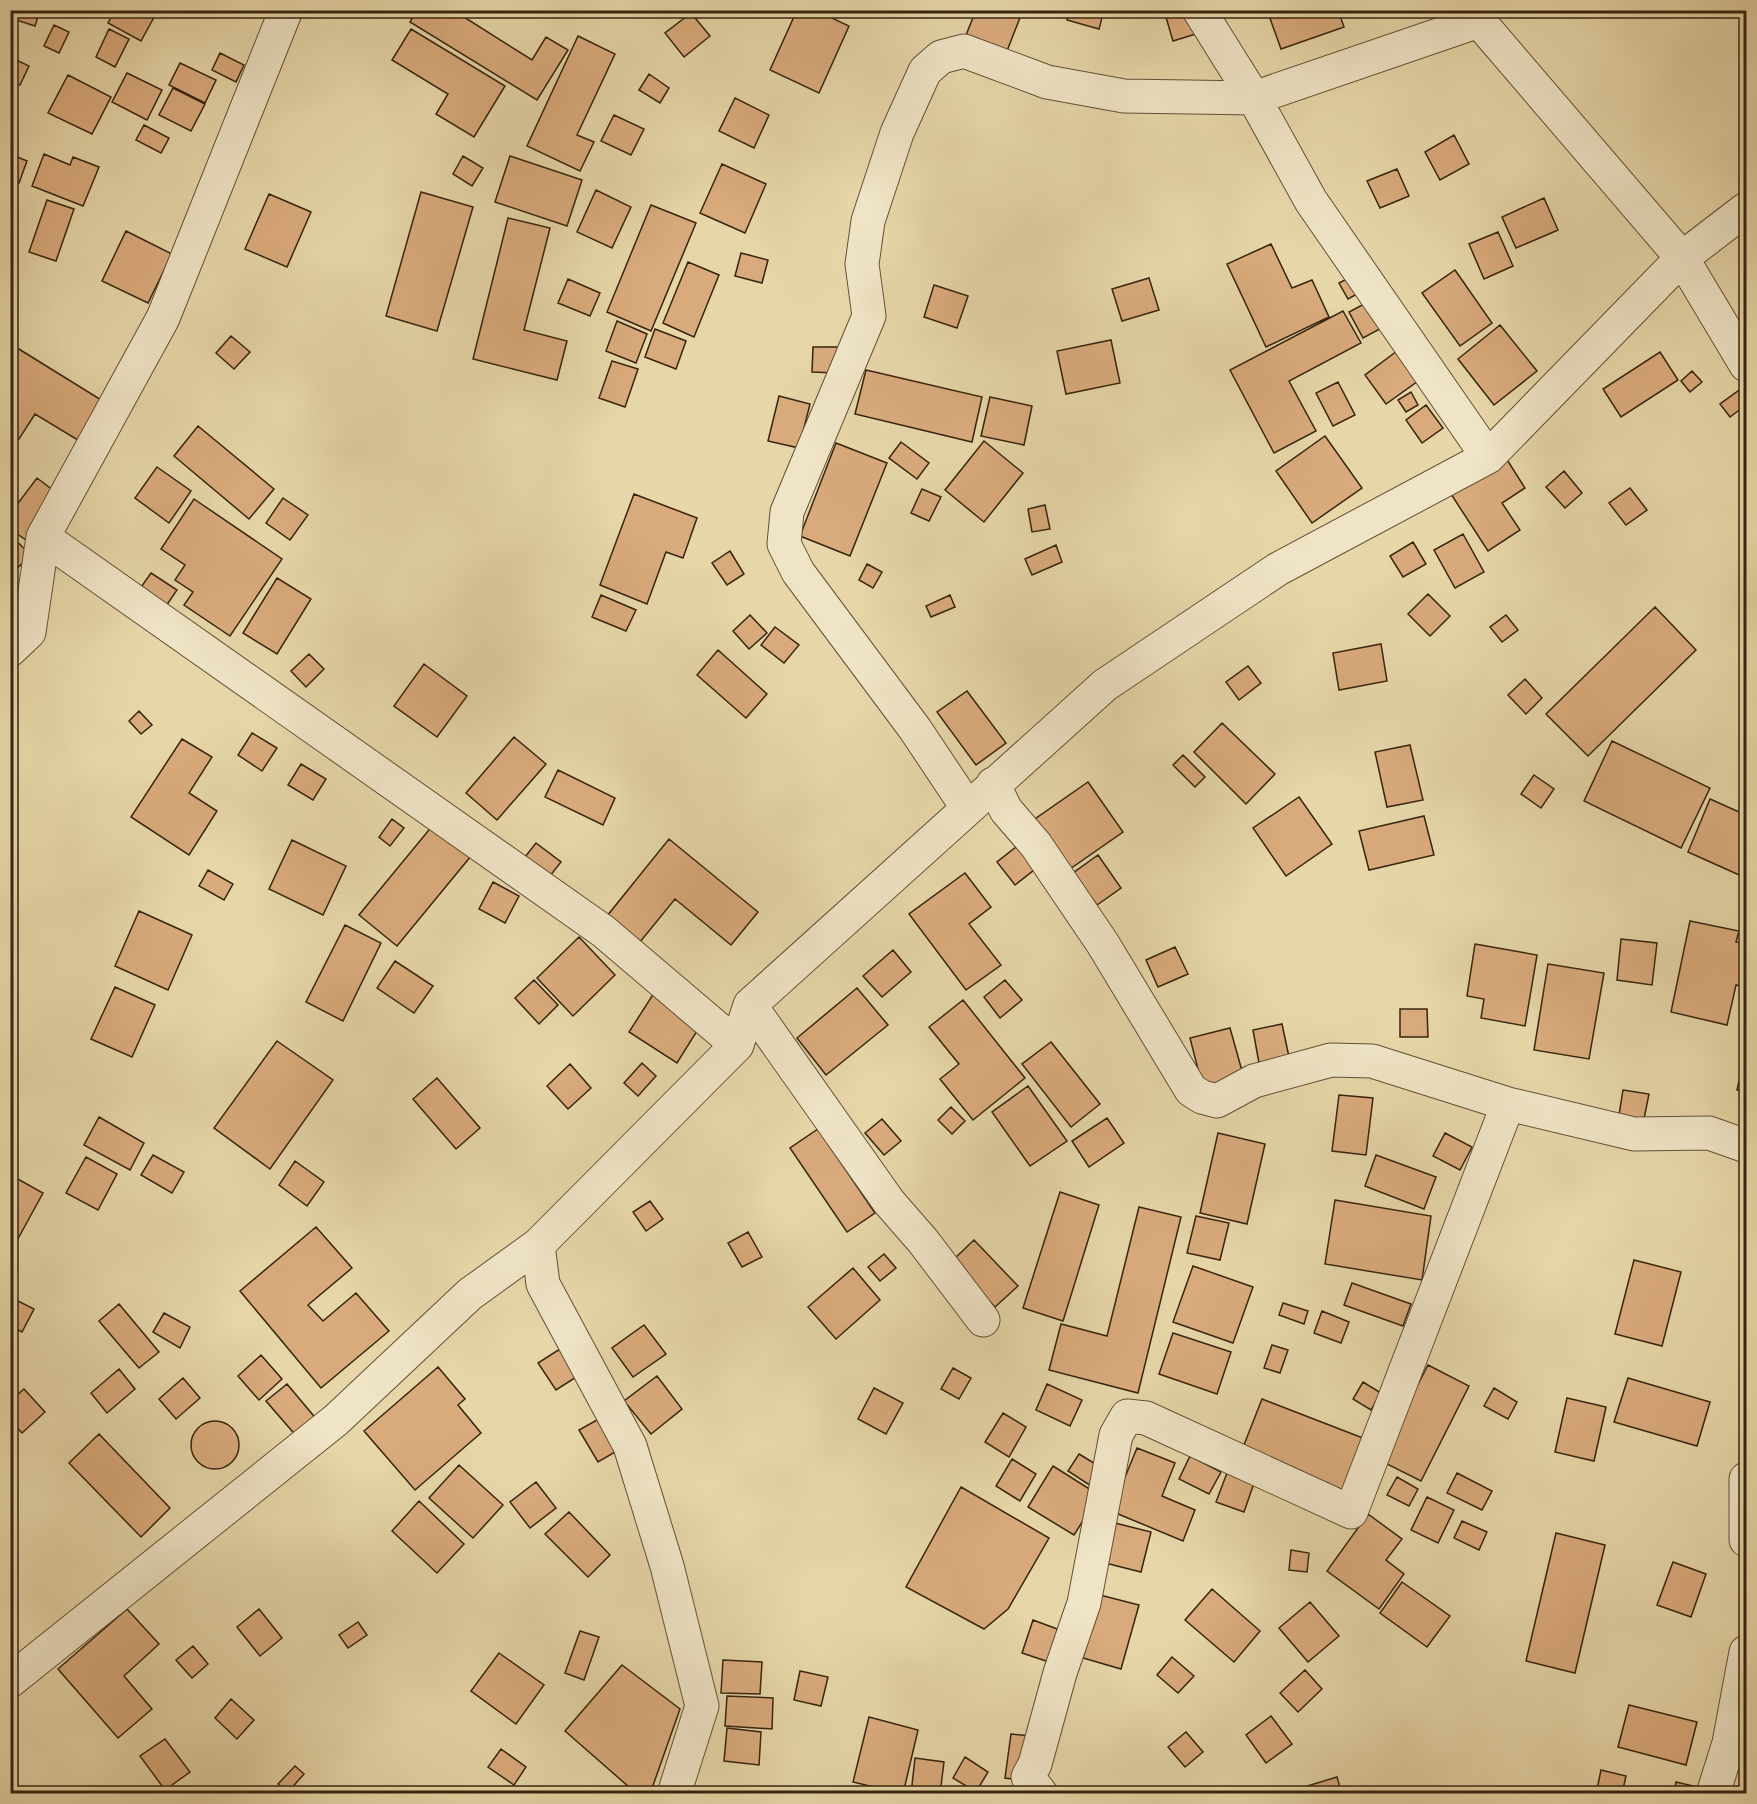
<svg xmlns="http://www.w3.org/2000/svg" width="1757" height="1804" viewBox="0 0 1757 1804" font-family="Alegreya,serif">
	<rect width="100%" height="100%" fill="#e6d6a8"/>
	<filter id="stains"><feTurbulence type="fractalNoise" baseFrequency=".00333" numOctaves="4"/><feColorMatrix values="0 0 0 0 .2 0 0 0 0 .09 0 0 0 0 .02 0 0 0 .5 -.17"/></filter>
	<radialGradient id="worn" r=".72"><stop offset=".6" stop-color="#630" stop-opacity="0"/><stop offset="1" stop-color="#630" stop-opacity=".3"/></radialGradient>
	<path fill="#d9aa7c" stroke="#37240f" stroke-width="1.5" d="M10,10h30l-5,16 -25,-8z
		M115,10h43l-17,31 -33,-18z
		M417,10h36l79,50 14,-23 22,13 -31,50 -127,-78z
		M797,10h18l34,16 -30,67 -49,-23z
		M976,10h47l-18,46 -41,-16z
		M1069,10h35l-5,19 -32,-9z
		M1179,10h13l7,23 -26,8 -8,-27z
		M1267,10h71l6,17 -63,22z
		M691,13l19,23 -26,21 -19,-24z
		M54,25l15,7 -10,21 -15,-7z
		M109,29l20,10 -14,28 -19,-10z
		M411,29l94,57 -31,51 -38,-23 12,-20 -56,-34z
		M578,36l37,18 -38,81 17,7 -14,29 -53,-25z
		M220,53l24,12 -8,17 -24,-12z
		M10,57l19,9 -9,19 -10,-5z
		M180,63l36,17 -11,23 -36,-18z
		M127,73l35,17 -15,30 -35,-18z
		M649,74l20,14 -9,15 -21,-13z
		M68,75l43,22 -19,37 -44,-21z
		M173,88l32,16 -14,27 -32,-16z
		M735,98l34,17 -15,33 -35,-17z
		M614,115l30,14 -13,26 -30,-14z
		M144,125l25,13 -8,15 -25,-13z
		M1454,135l15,29 -29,16 -15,-28z
		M10,154l17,7 -8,22 -9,-3z
		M44,154l26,11 3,-8 26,10 -16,39 -51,-20z
		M463,156l20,12 -11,18 -19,-12z
		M510,156l72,24 -15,46 -72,-24z
		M722,164l44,20 -21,49 -45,-20z
		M1397,169l12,27 -29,12 -13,-27z
		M596,190l35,17 -19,41 -35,-16z
		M421,192l52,15 -36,124 -51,-15z
		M269,194l42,18 -24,55 -42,-18z
		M1544,198l14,32 -42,18 -14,-31z
		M47,200l27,9 -18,52 -27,-9z
		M651,205l45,18 -45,108 -44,-19z
		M508,218l42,10 -26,102 43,11 -10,39 -84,-21z
		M126,231l46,23 -24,49 -46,-22z
		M1498,232l15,34 -29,13 -15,-35z
		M1271,244l21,44 20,-8 17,37 -63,30 -39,-83z
		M741,253l27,7 -6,23 -27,-7z
		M688,262l31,13 -25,62 -31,-14z
		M1455,270l37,53 -32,23 -38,-53z
		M1360,272l8,16 -20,11 -9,-16z
		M1149,278l10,32 -37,11 -10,-32z
		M568,279l32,14 -10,23 -32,-13z
		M934,285l34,11 -11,32 -33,-11z
		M1377,297l14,26 -28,15 -14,-26z
		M1343,311l18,32 -72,38 27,50 -42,22 -44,-83z
		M617,321l30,13 -11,29 -30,-12z
		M1500,325l37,46 -43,34 -36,-46z
		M655,329l31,12 -10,28 -31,-12z
		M231,336l19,16 -16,17 -18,-16z
		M1111,340l9,43 -54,11 -9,-43z
		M14,346l97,60 -25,39 -51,-31 -25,39v-101z
		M813,347h25l-2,26 -24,-1z
		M1397,351l21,30 -32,23 -21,-29z
		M1660,352l18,28 -57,37 -18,-28z
		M612,361l26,8 -13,38 -26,-9z
		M866,370l116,27 -10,45 -117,-28z
		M1692,371l10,11 -12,10 -9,-11z
		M1338,382l17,33 -22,11 -17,-33z
		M1745,386l1,19 -16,12 -10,-13z
		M1411,392l7,13 -12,7 -8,-12z
		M779,396l31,8 -11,44 -31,-7z
		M990,397l42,9 -8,39 -43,-9z
		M1426,405l17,23 -21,15 -16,-23z
		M198,426l76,63 -25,30 -75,-63z
		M1325,436l37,52 -50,35 -36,-52z
		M984,441l39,32 -39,49 -39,-32z
		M901,442l28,21 -12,16 -28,-21z
		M836,443l51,20 -37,93 -50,-20z
		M1506,458l19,30 -23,15 18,27 -32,21 -37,-57z
		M157,467l34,24 -22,32 -34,-25z
		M1564,471l18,22 -17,15 -19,-21z
		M37,478l25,19 -33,45 -19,-13v-15z
		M1630,488l17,22 -21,15 -17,-22z
		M922,489l19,8 -12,24 -18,-8z
		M634,494l63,24 -14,40 -17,-6 -19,52 -47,-19z
		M283,498l25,17 -18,25 -24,-17z
		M194,499l88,60 -52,77 -46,-31 9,-13 -18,-12 10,-15 -24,-16z
		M1045,505l5,24 -18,3 -4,-23z
		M1463,534l21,38 -29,16 -21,-38z
		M10,535l21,20 -21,20z
		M1413,542l13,22 -23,13 -13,-21z
		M1056,545l6,17 -30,13 -7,-16z
		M730,551l14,23 -17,11 -15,-22z
		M867,564l15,8 -9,16 -14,-8z
		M151,573l26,17 -17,25 -26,-18z
		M277,578l34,21 -34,55 -34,-21z
		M1428,594l22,22 -20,20 -22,-22z
		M601,595l35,15 -10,21 -34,-14z
		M950,595l5,12 -24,10 -5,-11z
		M1655,607l41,43 -108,106 -42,-42z
		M750,615l17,18 -18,16 -16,-18z
		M1506,615l12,15 -16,12 -12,-15z
		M775,627l24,18 -15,18 -23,-18z
		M1381,644l6,37 -48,9 -6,-37z
		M718,650l49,44 -21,24 -49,-43z
		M309,654l15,15 -18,18 -15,-16z
		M424,664l43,32 -30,41 -43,-31z
		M1248,666l13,17 -22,17 -13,-18z
		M1525,679l17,19 -16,16 -18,-19z
		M967,691l39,52 -30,22 -39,-53z
		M139,711l13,14 -11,9 -12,-13z
		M1222,723l53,51 -29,30 -52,-52z
		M252,733l25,15 -15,23 -24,-16z
		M514,737l32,27 -49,56 -31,-27z
		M182,739l30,18 -23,36 28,18 -28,44 -58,-38z
		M1612,741l98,47 -29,60 -97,-47z
		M1410,745l13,55 -36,7 -12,-55z
		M1183,755l22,22 -10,10 -22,-22z
		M301,764l25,15 -13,21 -25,-15z
		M558,770l57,28 -12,27 -58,-28z
		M1534,775l20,14 -13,19 -20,-14z
		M1088,782l35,50 -56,39 -35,-50z
		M1299,797l33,47 -46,32 -33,-48z
		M1710,799l36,16v63l-58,-26z
		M1424,816l10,39 -65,15 -10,-39z
		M392,819l12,9 -14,18 -11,-9z
		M433,825l38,31 -74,90 -38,-31z
		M669,839l89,73 -27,33 -56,-46 -35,43 -33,-26z
		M292,840l54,26 -23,49 -54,-26z
		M536,843l25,19 -15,19 -25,-19z
		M1021,843l18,23 -24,19 -18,-23z
		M1098,855l23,33 -24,17 -24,-32z
		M208,870l25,14 -9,16 -25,-14z
		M965,873l26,34 -22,17 32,41 -35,25 -57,-76z
		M493,882l26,14 -14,27 -26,-14z
		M139,911l53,24 -24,55 -53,-24z
		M1690,921l49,10 -3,11 10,2v43l-10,-2 -9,40 -56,-13z
		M345,925l36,18 -38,78 -37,-19z
		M579,937l36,38 -42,41 -36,-38z
		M1621,939l36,4 -5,42 -35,-5z
		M1475,944l62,11 -12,71 -44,-8 3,-19 -17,-3z
		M1175,947l13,27 -30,13 -12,-27z
		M893,950l18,22 -29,25 -19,-21z
		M395,961l38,25 -19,27 -37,-25z
		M1548,964l56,9 -15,86 -55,-9z
		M534,980l24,25 -19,19 -24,-26z
		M1005,980l17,20 -22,18 -16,-21z
		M115,987l40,18 -23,52 -41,-18z
		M857,988l31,37 -62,50 -29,-37z
		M654,993l48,30 -25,40 -48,-31z
		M963,1000l62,78 -52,42 -33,-41 19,-15 -30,-37z
		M1400,1009h27l1,28h-28z
		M1282,1024l7,33 -30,6 -6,-33z
		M1230,1028l14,50 -41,11 -13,-51z
		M277,1041l56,39 -63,89 -56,-41z
		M1051,1042l49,62 -29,23 -49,-63z
		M642,1063l14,13 -18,20 -14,-13z
		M570,1064l21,24 -23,21 -21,-23z
		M1741,1072l5,1v19l-9,-2z
		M437,1078l43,50 -24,21 -43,-50z
		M1028,1086l39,55 -37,25 -38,-54z
		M1623,1090l26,4 -5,25 -25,-4z
		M1339,1095l34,3 -7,57 -34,-4z
		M951,1107l14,14 -13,13 -14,-14z
		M99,1117l45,26 -14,27 -46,-25z
		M1107,1118l17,25 -35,24 -17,-26z
		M882,1119l19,22 -17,14 -19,-22z
		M818,1129l57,84 -28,19 -57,-84z
		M1218,1133l47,11 -18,80 -47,-11z
		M1445,1133l27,14 -12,23 -27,-14z
		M153,1155l31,17 -12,21 -31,-18z
		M1376,1155l60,22 -12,32 -59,-23z
		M86,1157l31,17 -19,36 -32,-17z
		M295,1161l29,21 -17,24 -28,-21z
		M16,1178l27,15 -29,53 -4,-3v-55z
		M1060,1192l39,13 -36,116 -40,-13z
		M1335,1200l96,16 -9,64 -97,-16z
		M650,1201l13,18 -17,12 -13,-19z
		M1139,1207l42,10 -43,176 -89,-23 12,-46 46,12z
		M1196,1216l33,7 -9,37 -33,-7z
		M316,1227l36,41 -44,37 15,16 33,-28 33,38 -68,57 -81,-97z
		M748,1232l14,25 -20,10 -14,-24z
		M974,1240l44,46 -23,21 -43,-46z
		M884,1254l12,14 -16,13 -12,-14z
		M1634,1260l47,12 -19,74 -47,-12z
		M1193,1266l60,21 -20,56 -60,-21z
		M853,1268l27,32 -44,39 -28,-32z
		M1352,1283l59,21 -8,22 -59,-21z
		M10,1297l24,12 -12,23 -12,-6z
		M1283,1303l25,8 -4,13 -25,-9z
		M119,1304l40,48 -20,16 -40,-47z
		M1322,1311l27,11 -8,21 -27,-10z
		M164,1313l26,14 -10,21 -27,-16z
		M644,1325l22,29 -33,23 -21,-29z
		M1173,1333l58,19 -14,42 -58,-20z
		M1272,1345l16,5 -8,23 -16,-5z
		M563,1347l18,27 -25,16 -18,-27z
		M261,1355l21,24 -23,21 -21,-24z
		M1428,1365l41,21 -48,95 -42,-21z
		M438,1367l27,32 -7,6 23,28 -66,57 -51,-59z
		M953,1368l18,10 -12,21 -18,-10z
		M119,1369l16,20 -28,24 -16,-20z
		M657,1376l25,33 -31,25 -27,-33z
		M183,1378l17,20 -24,21 -17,-20z
		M1628,1378l82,24 -13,44 -83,-24z
		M1363,1382l18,11 -10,17 -18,-11z
		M287,1384l31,37 -20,17 -32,-37z
		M1047,1384l35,16 -12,26 -34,-16z
		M874,1388l29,15 -17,31 -28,-15z
		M1494,1388l23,14 -9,17 -24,-13z
		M24,1389l21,23 -23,21 -12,-13v-19z
		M1567,1398l39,9 -12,54 -39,-9z
		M1262,1399l106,41 -21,57 -107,-42z
		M1003,1413l23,14 -17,30 -24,-15z
		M604,1416l18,32 -24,14 -19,-32z
		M191 1445a24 24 0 1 1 48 0a24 24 0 1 1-48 0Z
		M99,1434l71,74 -29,29 -72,-74z
		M1137,1448l38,15 -13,33 33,14 -12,31 -72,-30z
		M1079,1454l23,14 -11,18 -23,-15z
		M1190,1456l31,16 -12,22 -30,-15z
		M1012,1459l24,15 -16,27 -24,-15z
		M459,1465l44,40 -30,33 -44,-40z
		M1053,1466l46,29 -25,40 -46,-28z
		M1227,1473l27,10 -10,29 -28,-10z
		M1457,1473l35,18 -10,19 -35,-17z
		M1397,1477l21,12 -9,17 -22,-11z
		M536,1482l20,26 -26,20 -20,-26z
		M961,1487l88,51 -41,71 -24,20 -78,-42z
		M1427,1497l27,13 -16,33 -27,-13z
		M419,1501l45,43 -27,29 -45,-42z
		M569,1512l41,43 -22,22 -43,-43z
		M1368,1514l34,25 -16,21 18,14 -25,35 -52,-38z
		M1462,1521l25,11 -8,18 -25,-12z
		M1115,1523l36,9 -10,40 -36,-9z
		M1556,1533l49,12 -30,128 -49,-12z
		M1291,1550l18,3 -2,19 -18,-2z
		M1673,1562l33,12 -15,43 -34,-12z
		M1402,1582l48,34 -23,31 -47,-34z
		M1212,1589l48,42 -26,31 -49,-42z
		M1100,1595l39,10 -18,64 -38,-11z
		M1310,1602l29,34 -31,26 -29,-34z
		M127,1609l32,35 -35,32 28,33 -34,29 -60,-69z
		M259,1609l23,29 -22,18 -23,-29z
		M1033,1620l27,10 -11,32 -27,-9z
		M358,1622l9,13 -19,13 -9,-13z
		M580,1631l19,6 -15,43 -19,-7z
		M193,1646l15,18 -16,14 -16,-18z
		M499,1653l45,32 -28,39 -45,-33z
		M1172,1657l22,19 -16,17 -21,-18z
		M723,1660l39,2 -2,32 -39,-1z
		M622,1665l58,44 -30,85h-13l-72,-63z
		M1305,1670l17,19 -24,23 -18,-19z
		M800,1671l28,6 -7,29 -27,-6z
		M727,1696l46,2 -1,31 -47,-3z
		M231,1699l23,21 -17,19 -22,-21z
		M1629,1705l68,17 -11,43 -68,-18z
		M1271,1716l21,28 -26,19 -20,-28z
		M869,1717l49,13 -15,64 -50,-12z
		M727,1728l34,4 -2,33 -35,-4z
		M1186,1732l17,20 -18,15 -17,-20z
		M1011,1734l20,2 -5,45 -21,-3z
		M165,1739l25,33 -25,18 -25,-34z
		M501,1749l25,18 -12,18 -26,-18z
		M965,1757l23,15 -12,20 -23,-14z
		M915,1758l29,4 -4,32h-29z
		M295,1766l9,8 -16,18 -10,-8z
		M1601,1770l25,6 -4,18h-26z
		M1337,1777l5,17h-35l-3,-7z
		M1676,1782l26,6 -1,6h-27z"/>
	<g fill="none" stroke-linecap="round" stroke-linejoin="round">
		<defs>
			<path id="minor" d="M1199,10l55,88 57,103 177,256
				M1475,10l4,11 203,237 64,107
				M43,537l560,394 134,114
				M10,650l19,-18 14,-95 120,-219 123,-308
				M993,784l13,26 30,35 67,99 88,146 11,7 15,4 37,-20 77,-21 41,1 136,43 126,30 75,-1 37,13
				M967,807l-52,-78 -117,-157 -14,-28 3,-32 82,-196 -7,-52 6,-43 29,-88 28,-62 16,-14 23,-6 83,31 77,14 130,2 225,-77
				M750,1005l139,197 34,39 60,79
				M538,1245l5,39 87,162 37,120 35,140 -28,88
				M1746,1479v61
				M10,1681l326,-261 134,-126 68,-49 199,-200 13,-40 355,-320 173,-116 210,-112 194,-199 64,-49
				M1041,1794l-13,-17 7,-13 25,-91 24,-70 32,-168 11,-19 19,2 205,94 157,-408
				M1713,1794l16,-51 17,-91"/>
		</defs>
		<use href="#minor" stroke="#635035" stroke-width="35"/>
		<use href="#minor" stroke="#efe4c6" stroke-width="33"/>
	</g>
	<rect width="1757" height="1804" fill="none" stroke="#e6d6a8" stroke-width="36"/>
	<rect x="12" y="12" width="1733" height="1780" fill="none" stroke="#37240f" stroke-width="3"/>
	<rect x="18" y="18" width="1721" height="1768" fill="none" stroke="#37240f" stroke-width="1.5"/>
	<rect width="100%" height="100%" filter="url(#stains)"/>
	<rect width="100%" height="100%" fill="url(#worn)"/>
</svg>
